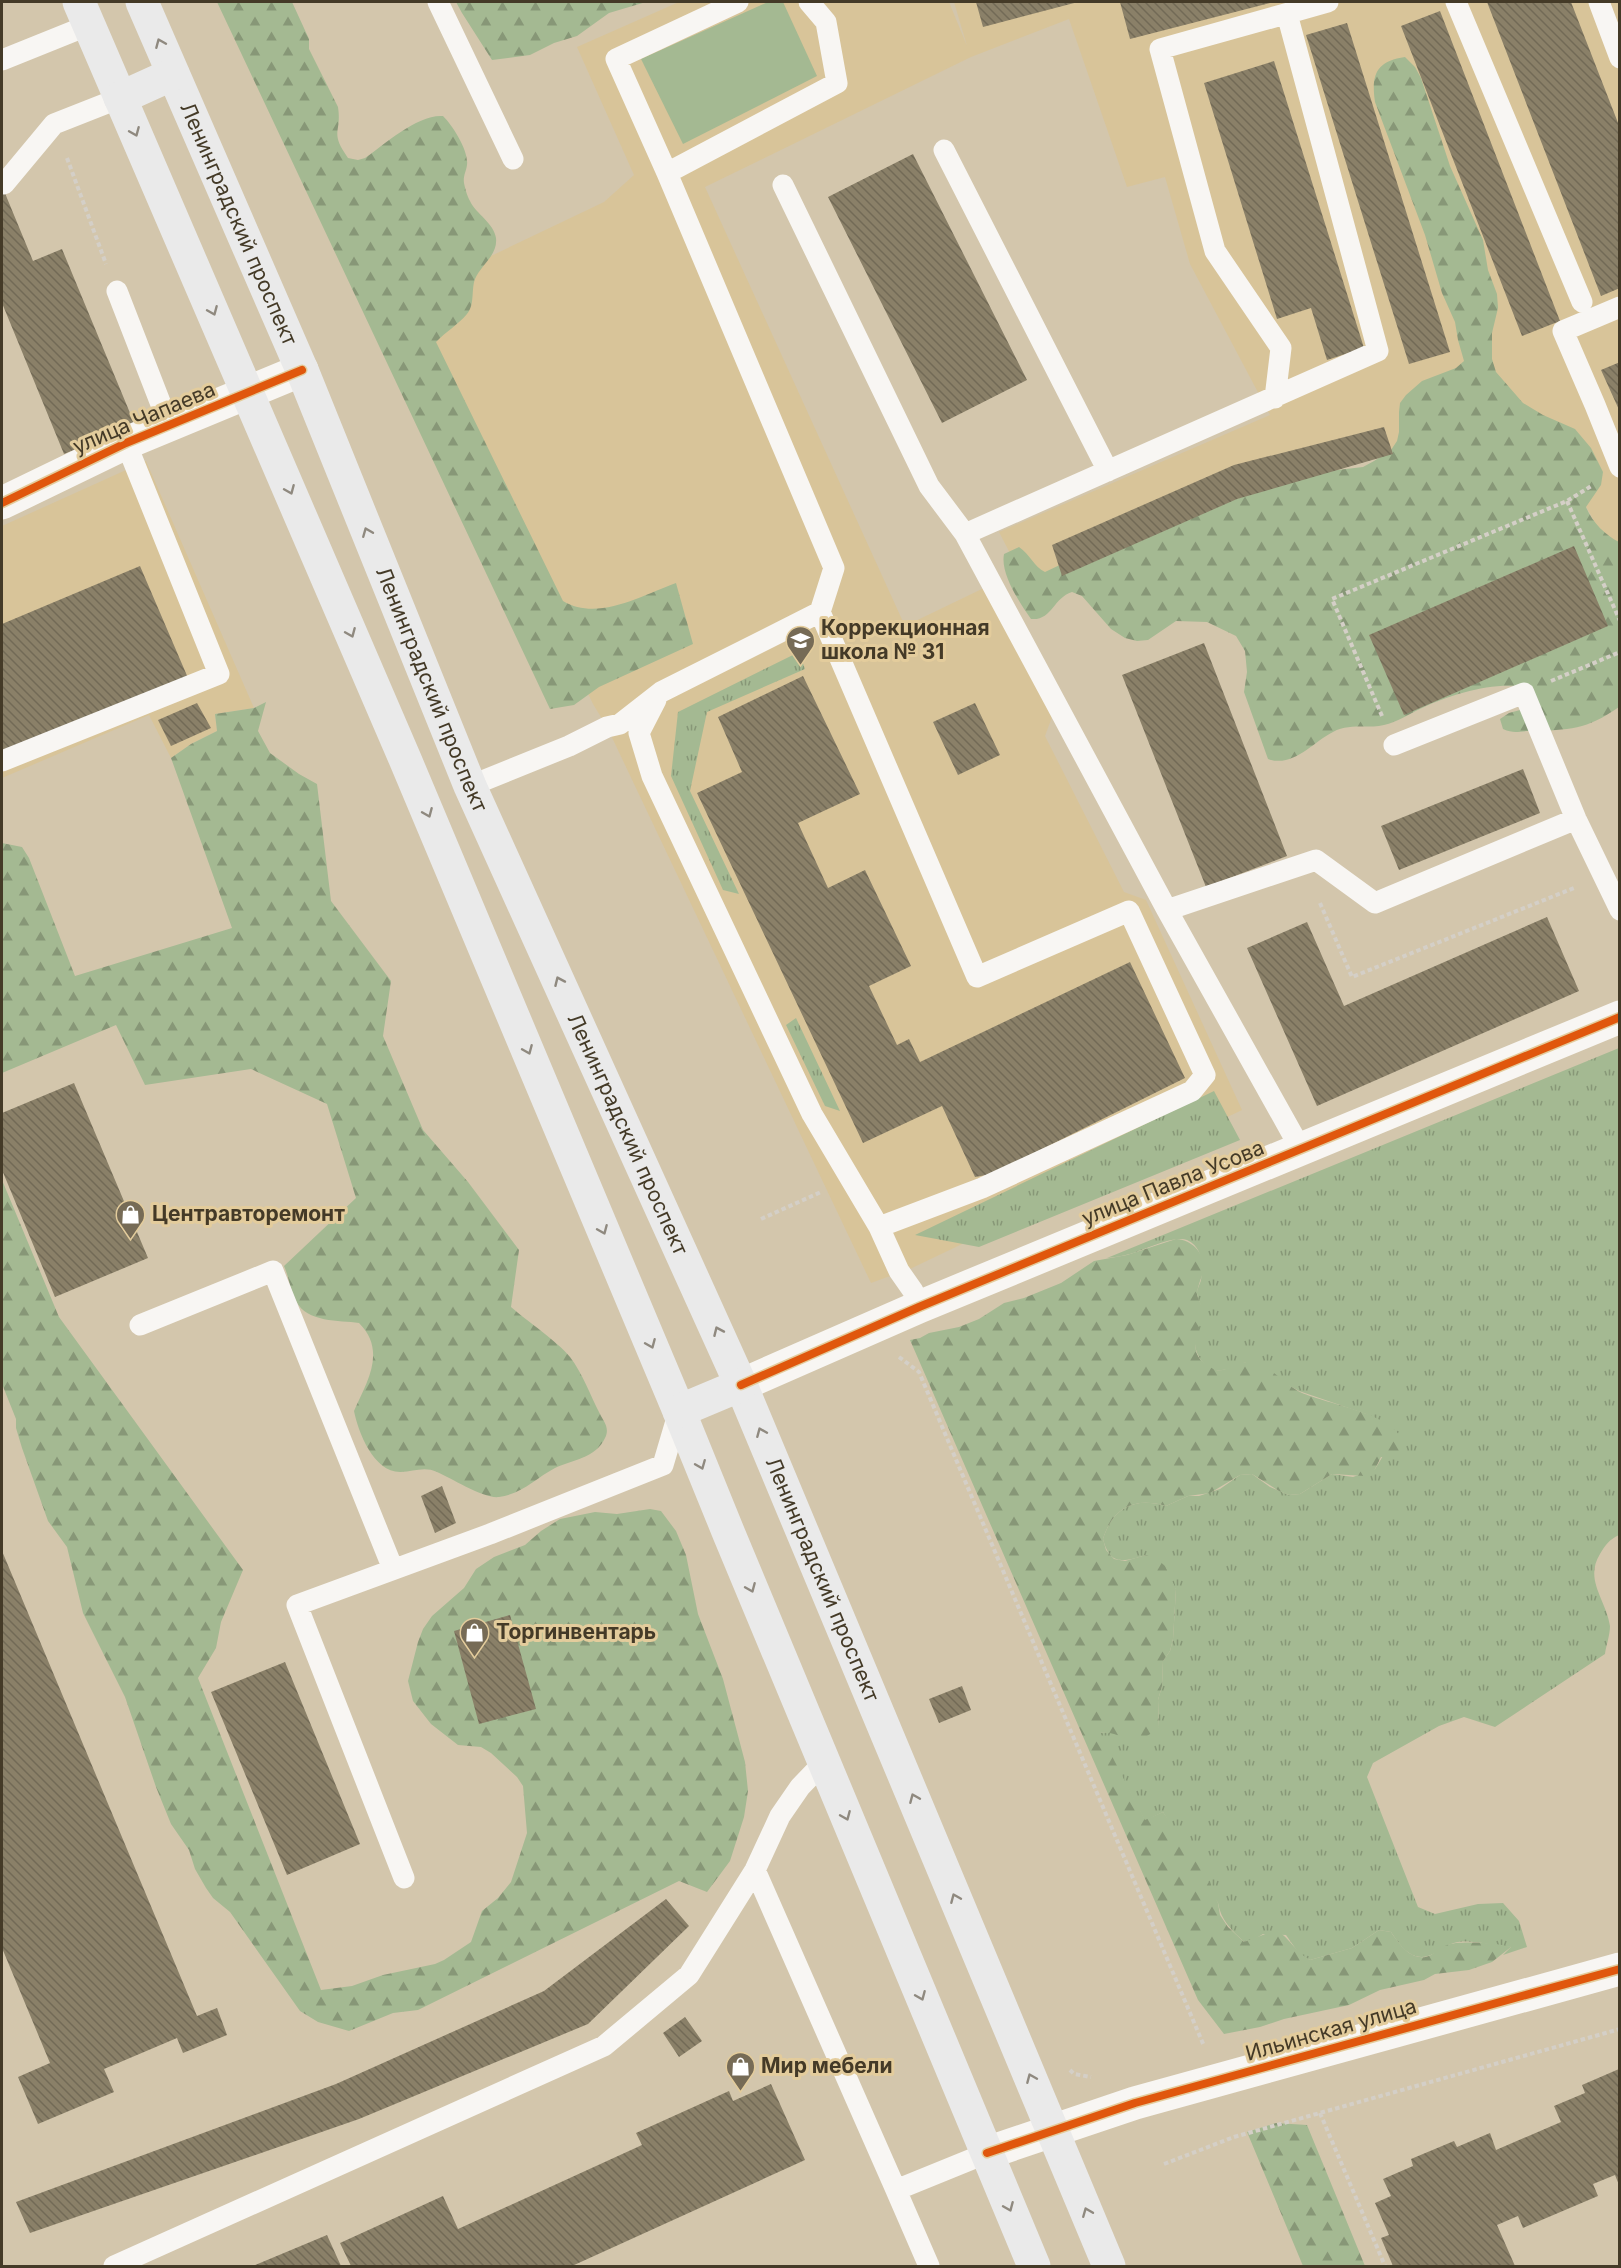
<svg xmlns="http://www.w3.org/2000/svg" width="1621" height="2268" viewBox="0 0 1621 2268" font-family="Inter,sans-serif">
	<defs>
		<pattern id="grass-tufts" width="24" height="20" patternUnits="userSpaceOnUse" patternTransform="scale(1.5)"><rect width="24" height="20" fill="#a4b992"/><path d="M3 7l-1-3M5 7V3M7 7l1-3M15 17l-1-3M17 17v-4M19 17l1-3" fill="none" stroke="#879777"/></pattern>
		<pattern id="forest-firs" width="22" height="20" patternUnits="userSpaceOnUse" patternTransform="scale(1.5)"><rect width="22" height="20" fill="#a4b992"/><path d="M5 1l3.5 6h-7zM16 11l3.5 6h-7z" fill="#879777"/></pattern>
		<pattern id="building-back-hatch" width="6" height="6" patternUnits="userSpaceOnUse" patternTransform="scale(1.5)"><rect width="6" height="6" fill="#8a8068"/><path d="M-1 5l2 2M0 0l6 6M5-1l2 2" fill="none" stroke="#726a56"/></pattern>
	</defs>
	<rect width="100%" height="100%" fill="#d3c6ac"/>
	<path fill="#d8c499" d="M679,2h270l18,44 -13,-44h665v546l-13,-5 -71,-130 -310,86 -197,89 -29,-56 271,-117 -80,-151 -25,-87 -38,10 -58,-168 -98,38 -266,130 200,439 81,-39 66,130 -7,19 79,156 22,8 96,210 -330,158 -41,15 -264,-556 -14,-23 -103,-214 -80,-155 16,-48 178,-85 30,-27 -57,-128z
		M146,461l108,247 -39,6 2,17 -26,13 -20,14 -22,-43 -147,63v-252z"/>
	<path fill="url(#grass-tufts)" d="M799,652l6,17 -98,43 -17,79 49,103 -16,-4 -52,-114 7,-64z
		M796,1018l44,93 -15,-5 -39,-81z
		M1619,1048v487c-10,5 -13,9 -19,19 -16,26 6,45 10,72 0,9 -4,20 -5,28l-110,73 -31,-10 -25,9 -66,37 -6,14 51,130 17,7 43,-10 25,-1 16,18 8,26 -24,8 8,-8c-17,-1 -36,-7 -53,-5 -12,2 -19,11 -30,14 -18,5 -29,-12 -37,-24l-12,-2 -27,18 -42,12 -10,-5 -14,-20 -23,-1 -8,5 -11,3c-12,-12 -23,-21 -26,-39l-55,-91 -18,9 -46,-88 60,-6 -1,-27 4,-14 1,-25 7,-10 3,-12 3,-50 -30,-34c-23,7 -36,11 -43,-16 10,-32 32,-42 63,-33l22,-10h11l21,-7 20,-14 12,-1 18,13 19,8 11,-1 32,-20 21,3 22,-8 22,-36 -31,-19 -67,-23 -53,-29c-9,3 -21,10 -31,8 -12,-3 -20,-16 -20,-28 1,-11 6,-20 6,-31 1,-7 -4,-12 -4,-18 0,-4 3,-9 4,-13 2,-14 2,-33 -14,-40 -13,-5 -43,10 -57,14 -7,2 -15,3 -23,4z
		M1214,1091l26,49 -261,107 -64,-12z"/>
	<path fill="url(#forest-firs)" d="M217,2h75l17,37v10l29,58c4,27 -9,24 10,51l10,2 7,-2c20,-14 53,-44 78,-42 10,10 26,35 24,49 -1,7 -4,11 -3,18 1,5 3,13 6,18 6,13 24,22 26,37 2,17 -15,27 -21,41 -4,11 0,26 -8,35 -9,11 -22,18 -31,28l127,259c35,21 79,-6 113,-18l17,61 -94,43 -25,18 -24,4z
		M456,2h190l-37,11 -32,23 -23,7 -24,12 -38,5 -30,-47z
		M1405,57l10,10 6,11 29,88 33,74 5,30 9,24 1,14 -6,25v26l4,13 27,31 20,12 32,14 16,19 12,24 -2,13 -15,22c6,15 19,28 33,35v165c-33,23 -49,23 -89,24 -11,0 -16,3 -27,-2l-3,-10 9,-6 11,-3 -4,-24c-31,-2 -66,9 -94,22 -13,6 -25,14 -38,17 -17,4 -34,-2 -51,7 -20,10 -40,36 -65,27l-24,-67 3,-20 -2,-21 -9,-15 -29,-14 -31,-1 -28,19 -11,1 -12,-3 -14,-9 -29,-33 -10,-4c-19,6 -20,29 -41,27 -11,-16 -31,-45 -27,-65l15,-7c11,7 15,20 26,25l76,-36 199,-64 43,-5 11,-6 17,-11 6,-9 2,-9v-20l1,-9 6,-8 16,-14 34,-13 8,-7 -6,-21 -3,-18 -13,-29 -17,-58 -50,-133c-4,-27 1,-41 30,-45z
		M266,702l-8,29 12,22 29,21 18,10 14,117 60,80 -8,55 40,94 45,52 51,68 -8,57c17,15 45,33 59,50 13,17 20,38 30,57 4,8 10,14 5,24 -9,20 -33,22 -50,30 -19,10 -33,26 -56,29 -15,2 -48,-19 -62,-25 -13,-6 -24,0 -36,0 -27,1 -43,-40 -47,-61 13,-29 33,-60 5,-88 -20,-3 -52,0 -63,-22 -6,-11 -7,-24 -12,-35l72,-68 -29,-94 -76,-35 -106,16 -29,-60 -114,48v-230l20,4 7,11 46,118 157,-48 -61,-170 20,-14 26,-13 -2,-17 39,-6z
		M2,1180l57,137 184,253 -22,52 -5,26 -18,30 123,312 31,-4 31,-11 52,-11 9,-4 27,-18 11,-31 16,-13 13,-16 16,-49 -4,-47 -6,-9 -26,-24 -10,-6 -23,-2 -27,-21 -18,-23 -5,-20 10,-39 5,-13 9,-13 32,-28 12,-19 18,-12 31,-12 16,-14 19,-12 35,-7 22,2 33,-5 11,2 15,20 10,24 12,59 25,65 22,83 3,29 -4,26 -14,44 -23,31 -28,-11 -261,129 -25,3 -44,18 -31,-9 -18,-11 -70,-99 -17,-14 -7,-10 -11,-19 -6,-19 -18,-26 -15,-37 -31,-90 -42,-84 -16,-66 -19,-26 -26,-73 -6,-20v-9l-14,-35z
		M1176,1239c17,1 30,15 27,33 -2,7 -6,16 -6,23 1,4 4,8 5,13 2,19 -17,39 2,55 3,2 8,6 12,7 11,2 20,-8 31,-8 20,0 35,20 51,29 25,13 95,21 105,51 1,4 0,10 0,14l-11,3 -11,-2 -6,12 -10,7 -33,-2 -32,20 -11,1 -10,-4 -27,-17 -12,1 -30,18 -22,3 -22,10c-31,-9 -53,1 -63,33l3,11 8,9 11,2 21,-6 11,4 8,7 11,23 -3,50 -3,12 -7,10 -1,25 -4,14 1,27c-34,29 -30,3 -59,6l45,87 18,-8 40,57 15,34 2,12 8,12 16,15 32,-12c14,8 20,23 34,30l42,-12 27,-18 12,2c8,12 22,32 40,23 5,-3 10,-8 16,-10 11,-5 53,-2 64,2l-19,15 -23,8 -34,4 -11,6 -44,10 -31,15 -65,14 -24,8 -36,7 -26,-34 -288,-660 10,-2 9,-5 30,-6 20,-8 25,-16 20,-5 37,-15 33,-22 33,-6z
		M1276,2123l31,2 58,141h-62l-56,-134z"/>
	<path fill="#a4b992" d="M768,2h15l34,74 -134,68 -42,-85z"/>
	<path fill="url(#building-back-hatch)" d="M976,2h102l-95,25z
		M1120,2h154l-144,37z
		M1487,2h84l49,126v160l-19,8z
		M1440,11l120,310 -38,15 -121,-310z
		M1347,23l103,329 -41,12 -103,-329z
		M1274,61l90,287 -37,12 -16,-52 -34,11 -73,-236z
		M913,154l114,226 -85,43 -114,-226z
		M2,186l31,75 29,-12 73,176 -71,29 -62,-151z
		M1620,362v50l-19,-42z
		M1384,427l9,27 -156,45 -175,77 -10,-31 182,-80z
		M1574,546l34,80 -204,89 -35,-80z
		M140,566l48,112 -186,82v-136z
		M1204,643l83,213 -81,31 -84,-212z
		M803,676l57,118 -62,29 30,65 37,-18 46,96 -42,20 28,59 12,-6 11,23 210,-100 55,116 -193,96 -17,3 -33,-71 -79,37 -166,-350 45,-21 -24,-55z
		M197,703l14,25 -40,18 -13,-26z
		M975,703l25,52 -42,20 -25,-53z
		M1523,769l17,44 -141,57 -18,-44z
		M1547,917l32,74 -262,115 -70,-158 60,-26 37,84z
		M74,1083l74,175 -93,39 -53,-127v-57z
		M442,1486l14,37 -21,10 -14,-37z
		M2,1551l195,465 20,-8 10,27 -44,18 -6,-15 -73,31 10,23 -76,32 -20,-47 32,-14 -48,-115z
		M510,1615l26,94 -57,15 -25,-93z
		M285,1662l75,182 -73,31 -76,-183z
		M962,1686l9,24 -32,13 -10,-24z
		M666,1899l23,27 -101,98 -229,95 -329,114 -14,-31 320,-118 208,-93z
		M685,2017l17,24 -23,16 -16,-24z
		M1619,2069v116l-4,-10 -22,9 5,12 -75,32 -5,-12 -21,9 18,41h-122l-12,-28 8,-3 -14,-32 16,-7 -8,-17 30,-13 -2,-7 43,-18 3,6 33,-14 6,17 65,-28 -7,-16 31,-13 -3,-8z
		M771,2084l34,76 -233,106h-221l-11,-23 103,-47 15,33 184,-84 -6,-12 93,-42 4,10z
		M327,2235l14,31h-88z"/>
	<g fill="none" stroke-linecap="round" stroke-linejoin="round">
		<path stroke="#d4cfc7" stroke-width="4" stroke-dasharray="4.5 3" stroke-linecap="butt" d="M67,158l39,106
			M1567,501l53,120
			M1551,681l69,-29
			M1382,716l-50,-117 235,-98 26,-16
			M1320,903l32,74 222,-89
			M761,1219l60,-27
			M899,1357l20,15 285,674
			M1070,2070l4,4 17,3
			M1320,2113l65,153
			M1164,2164l70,-27 386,-108"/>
		<path stroke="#f8f6f3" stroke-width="21" d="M438,2l75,157
			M738,2l-122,57 51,114 167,395 -14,44
			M1456,2l126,300
			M1599,2l21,56
			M2,60l87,-35
			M944,150l164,321
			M667,173l170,-90 -11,-61 -17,-20
			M4,184l50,-60 66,-26
			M783,185l146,301 36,48 202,376 127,227 3,13
			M117,291l52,134
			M1620,307l-57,24 32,74 25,62
			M1275,398l6,-50 -66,-97 -55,-202 168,-47
			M965,534l413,-183 -91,-337
			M656,700l-17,33 13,43 160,338 67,113 20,44 14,20 6,16
			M1394,745l130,-52 52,126 44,91
			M2,761l217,-87 -93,-231
			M470,786l99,-40 38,-19 13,-3 41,-32 159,-80 157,365 152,-66 76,164 -13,16 -210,97 -103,39
			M1167,910l149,-50 59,43 201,-84
			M140,1325l133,-54 120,298
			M755,1870l141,320 91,-37
			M404,1878l-107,-273 193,-71 173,-69 16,-54
			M896,2190l33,76
			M114,2266l490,-220 85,-71 66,-105 25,-54 20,-29 24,-25"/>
		<path stroke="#f8f6f3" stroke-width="33" d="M2,503l124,-60 176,-73"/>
		<path stroke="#f8f6f3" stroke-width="33" d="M741,1385l178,-78 701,-290
			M987,2153l148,-50 485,-134"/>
		<g stroke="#eaeaea" stroke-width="33">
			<path d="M79,2l326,757 274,652 50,123 305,732"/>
			<path id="s1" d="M142,2l160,368 168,416 271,599 368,881"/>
			<path d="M120,98l53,-24"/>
			<path d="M679,1411l62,-26"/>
		</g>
		<defs>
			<path id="cycleway" d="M2,503l124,-60 176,-73
				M741,1385l178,-78 701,-290
				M987,2153l148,-50 485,-134"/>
		</defs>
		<use href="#cycleway" stroke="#e3cc9c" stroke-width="11"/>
		<use href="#cycleway" stroke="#e0570d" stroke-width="8"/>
	</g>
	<defs><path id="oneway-chevron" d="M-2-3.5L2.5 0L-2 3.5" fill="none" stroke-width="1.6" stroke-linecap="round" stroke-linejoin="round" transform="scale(1.5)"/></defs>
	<g stroke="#8f897f">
		<use href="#oneway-chevron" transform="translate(160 43) rotate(-113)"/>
		<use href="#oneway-chevron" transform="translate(135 132) rotate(67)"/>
		<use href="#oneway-chevron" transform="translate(213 311) rotate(67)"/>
		<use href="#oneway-chevron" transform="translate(290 490) rotate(67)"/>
		<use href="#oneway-chevron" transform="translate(367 532) rotate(-112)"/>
		<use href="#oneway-chevron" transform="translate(351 633) rotate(67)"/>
		<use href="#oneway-chevron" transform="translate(428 813) rotate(67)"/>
		<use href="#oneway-chevron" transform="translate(559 981) rotate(-114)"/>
		<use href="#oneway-chevron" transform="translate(528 1050) rotate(67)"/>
		<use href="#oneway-chevron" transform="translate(603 1230) rotate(67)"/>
		<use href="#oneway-chevron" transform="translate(718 1331) rotate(-114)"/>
		<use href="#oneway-chevron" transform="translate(651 1344) rotate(67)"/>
		<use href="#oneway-chevron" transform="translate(761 1432) rotate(-113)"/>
		<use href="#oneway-chevron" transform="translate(701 1465) rotate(68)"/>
		<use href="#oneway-chevron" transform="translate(751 1588) rotate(67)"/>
		<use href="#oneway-chevron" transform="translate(914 1798) rotate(-113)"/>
		<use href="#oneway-chevron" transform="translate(846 1816) rotate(67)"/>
		<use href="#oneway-chevron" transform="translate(955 1898) rotate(-113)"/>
		<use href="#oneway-chevron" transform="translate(921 1996) rotate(67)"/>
		<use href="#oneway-chevron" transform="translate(1031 2078) rotate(-113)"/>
		<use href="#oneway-chevron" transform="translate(1009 2207) rotate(67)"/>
		<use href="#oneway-chevron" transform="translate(1087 2212) rotate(-112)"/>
	</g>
	<defs>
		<symbol id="school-pin" viewBox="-11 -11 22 30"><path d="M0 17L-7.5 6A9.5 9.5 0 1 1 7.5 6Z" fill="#766b56" stroke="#e3cc9c"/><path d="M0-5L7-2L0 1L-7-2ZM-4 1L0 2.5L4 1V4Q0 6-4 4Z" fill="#fff"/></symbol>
		<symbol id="shop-pin" viewBox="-11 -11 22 30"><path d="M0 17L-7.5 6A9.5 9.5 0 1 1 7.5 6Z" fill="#766b56" stroke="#e3cc9c"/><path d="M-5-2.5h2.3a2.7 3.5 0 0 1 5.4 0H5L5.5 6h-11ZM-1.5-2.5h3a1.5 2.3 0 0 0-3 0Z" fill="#fff"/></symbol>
	</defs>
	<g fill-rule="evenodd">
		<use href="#school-pin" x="784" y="624" width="33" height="45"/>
		<use href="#shop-pin" x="114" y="1198" width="33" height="45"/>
		<use href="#shop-pin" x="458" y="1616" width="33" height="45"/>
		<use href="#shop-pin" x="724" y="2050" width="33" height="45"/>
	</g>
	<g text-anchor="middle" stroke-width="6" stroke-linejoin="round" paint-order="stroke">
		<g font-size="21" fill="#443a27" stroke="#e3cc9c">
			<text dy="7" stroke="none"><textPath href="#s1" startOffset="242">Ленинградский проспект</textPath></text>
			<text transform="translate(144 418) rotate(-23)" y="7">улица Чапаева</text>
			<text dy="7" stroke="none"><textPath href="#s1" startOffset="746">Ленинградский проспект</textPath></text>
			<text dy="7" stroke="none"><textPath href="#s1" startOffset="1232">Ленинградский проспект</textPath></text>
			<text transform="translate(1173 1183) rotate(-22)" y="7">улица Павла Усова</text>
			<text dy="7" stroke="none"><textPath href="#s1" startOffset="1718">Ленинградский проспект</textPath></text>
			<text transform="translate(1331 2030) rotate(-16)" y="7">Ильинская улица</text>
		</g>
		<g font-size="21" font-weight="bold" fill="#443a27" stroke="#e3cc9c" text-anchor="start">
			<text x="821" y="635">Коррекционная<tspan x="821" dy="24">школа № 31</tspan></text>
			<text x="152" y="1221">Центравторемонт</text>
			<text x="496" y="1639">Торгинвентарь</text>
			<text x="761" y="2073">Мир мебели</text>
		</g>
	</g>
	<rect width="1621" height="2268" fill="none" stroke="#443a27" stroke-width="6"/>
</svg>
